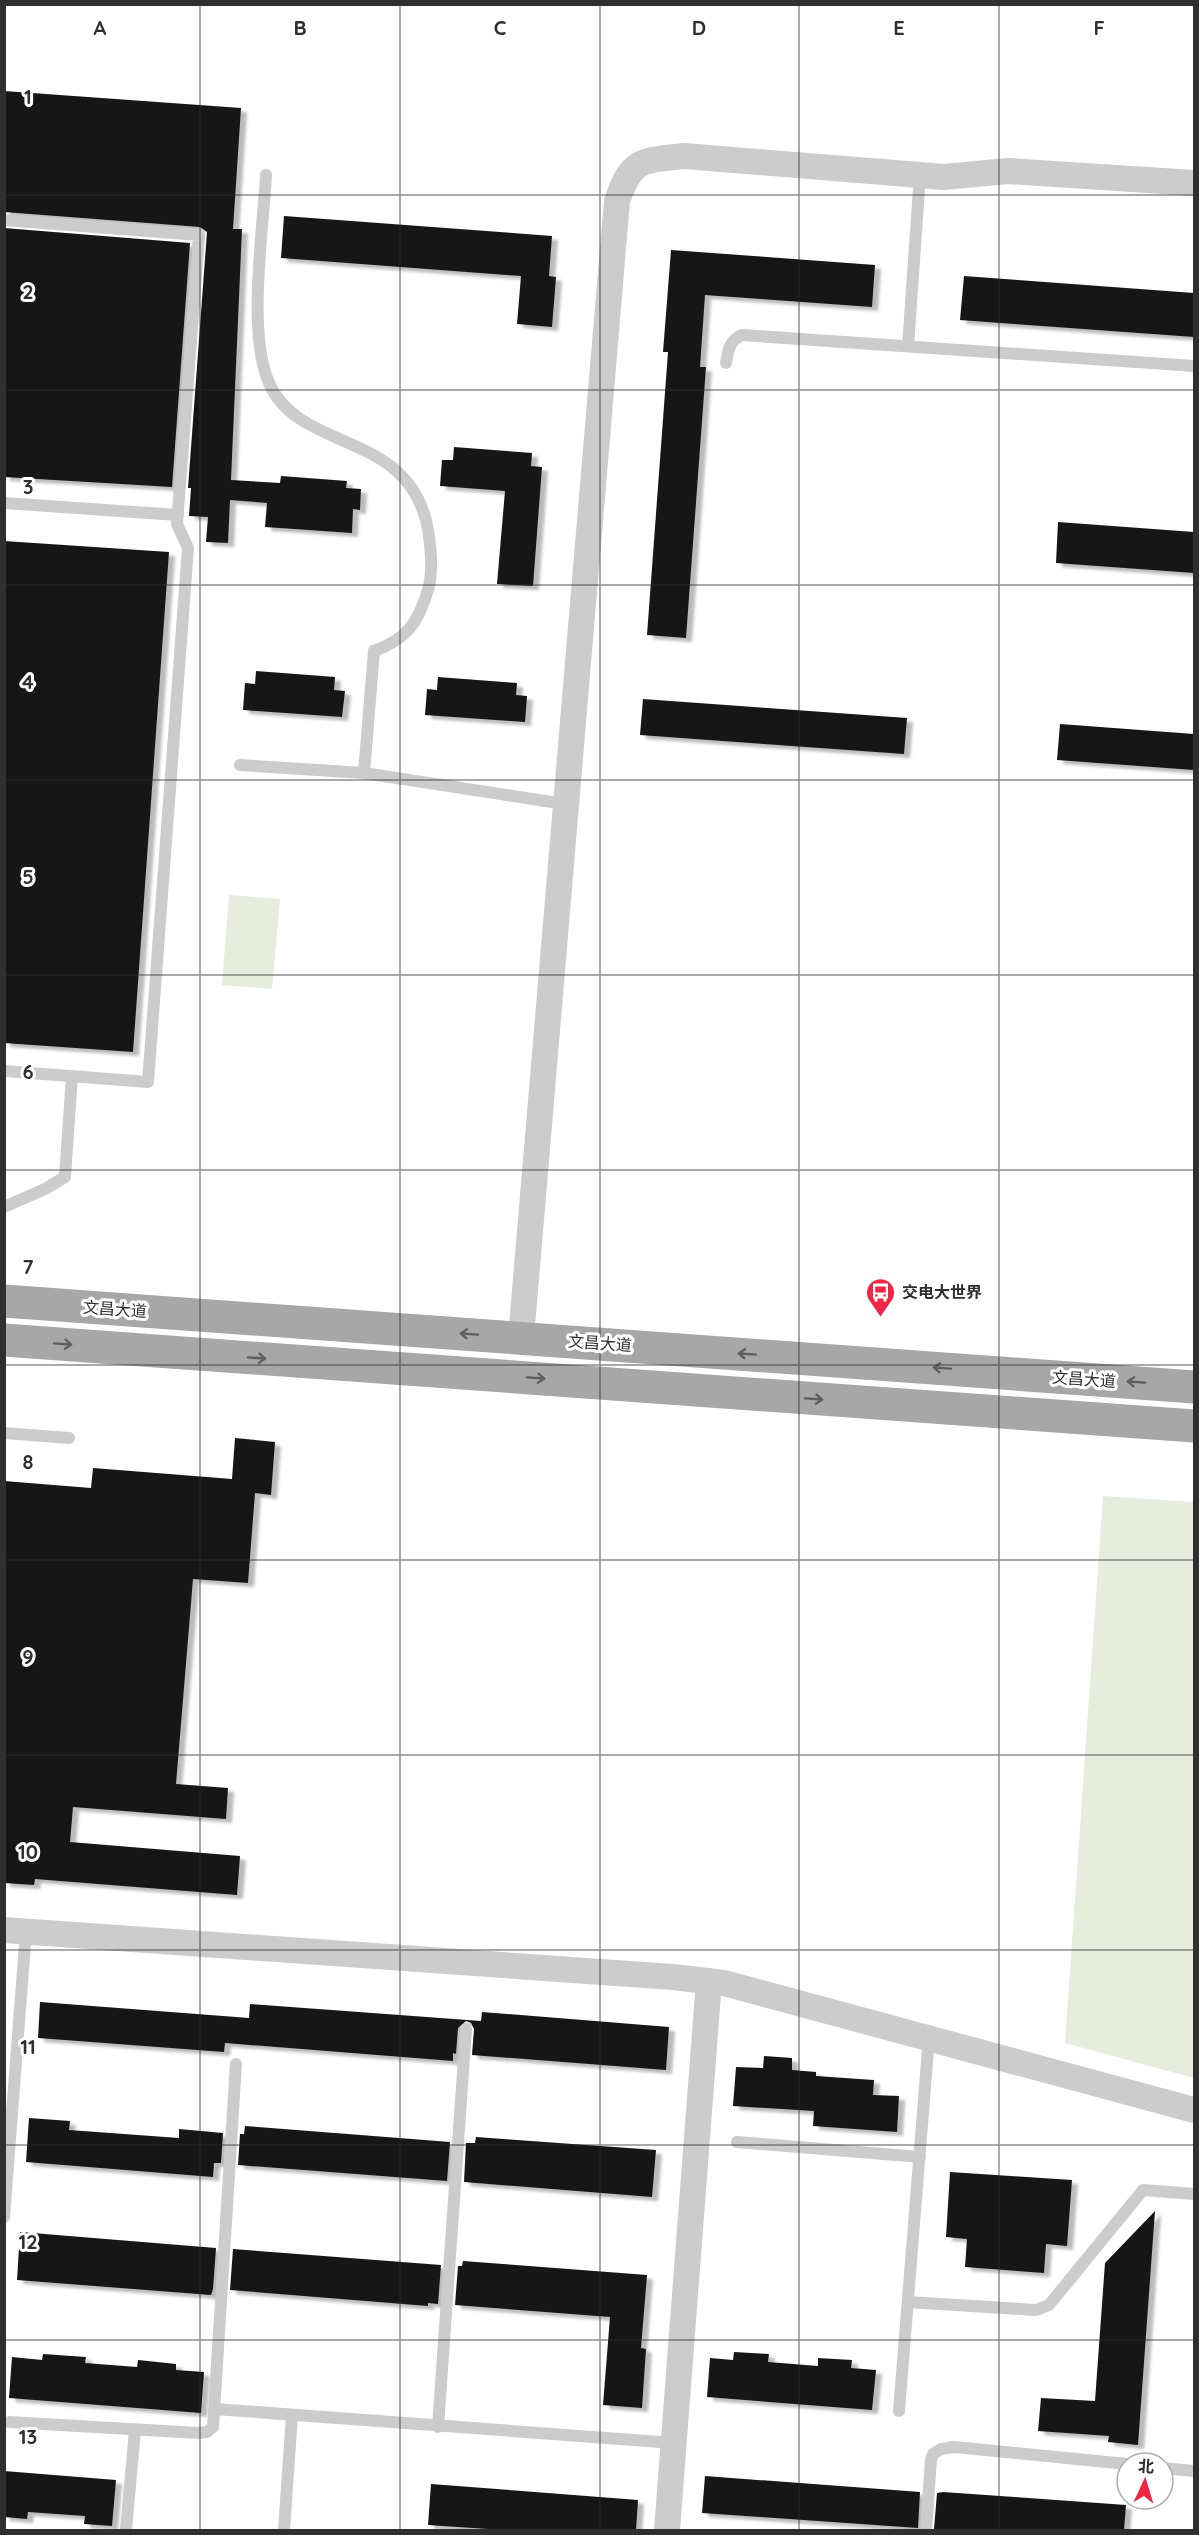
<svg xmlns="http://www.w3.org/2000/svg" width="1199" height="2535" viewBox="0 0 1199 2535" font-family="Quicksand,'Noto Sans SC',sans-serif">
	<defs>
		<filter id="shadow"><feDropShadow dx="6" dy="4" stdDeviation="1.5" flood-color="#0004"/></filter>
	</defs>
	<rect width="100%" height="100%" fill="#fff"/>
	<path fill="#e6eddc" d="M229,895l51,4 -8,90 -50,-4z
		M1103,1496l91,6v576l-129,-35z"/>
	<path fill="#161616" filter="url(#shadow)" d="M4,91l237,17 -8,121h9l-11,251 49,3 1,-7 66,5 -1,7 15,1 -1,21 -7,-1 -1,24 -87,-6 2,-24 -37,-3 -2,43 -22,-1 2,-25 -19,-1 2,-28h-3l19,-256 -7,-5 -196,-15z
		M284,216l268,20 -3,40 7,1 -4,50 -35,-3 4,-48 -240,-18z
		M4,228l186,15 -18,244 -168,-10z
		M671,250l204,15 -3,42 -167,-12 -5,72h6l-20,271 -39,-3 21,-283h-5z
		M964,276l230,17v44l-234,-17z
		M454,447l78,6 -1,13 11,1 -9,119 -36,-2 8,-93 -65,-5 2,-26h11z
		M1058,522l136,10v41l-138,-10z
		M4,541l165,11 -36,500 -129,-9z
		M256,671l79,6 -1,13 11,1 -3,26 -99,-7 2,-27 10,1z
		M438,677l79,6 -1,12 11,1 -2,26 -100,-7 2,-26 10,1z
		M643,699l264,19 -3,36 -264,-19z
		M1060,724l134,10v36l-137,-10z
		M235,1438l40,4 -4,53 -16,-2 -7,90 -55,-4 -17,205 52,4 -2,31 -153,-12 -3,35 170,14 -3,39 -202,-16 -1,6 -30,-2v-402l87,7 2,-20 139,11z
		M40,2002l209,16 1,-14 231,17 1,-9 187,15 -3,43 -194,-15 2,-26 -3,-6 -5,-2 -8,7 -2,26 -3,-1v8l-228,-18 -1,9 -186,-14z
		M764,2056l28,2v12l24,2v4l58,4 -1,15 26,1 -2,36 -84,-6 1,-15 -81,-5 3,-39 27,1z
		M29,2118l41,3 -1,9 110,8v-9l44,4 -2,30h-7l-1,14 -187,-15z
		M245,2126l205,16 -3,39 -209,-16 2,-31h4z
		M476,2137l180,13 -4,47 -188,-15 2,-39h9z
		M950,2172l122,8 -5,66 -21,-2 -2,29 -79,-6 2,-28 -21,-2z
		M1155,2211l-17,234 -30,-3 1,-6 -71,-5 3,-33 54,3 10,-138z
		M20,2232l196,16 -3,41 -2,6 -194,-15z
		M233,2249l208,16 -3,39 -10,-1v3l-198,-16z
		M463,2261l184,14 -6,73 5,1 -4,59 -39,-3 7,-88 -155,-12 3,-39h4z
		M734,2352l35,2 -1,8 50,4v-8l34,2 -1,8 25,2 -4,40 -165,-13 3,-39 23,2z
		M43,2354l43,3 -1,6 52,4 1,-7 38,4v6l28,2 -3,41 -192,-15 3,-41 30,3z
		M4,2471l112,9 -4,46 -28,-2 1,-8 -57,-4 -1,7 -23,-2z
		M705,2476l215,16 -2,36 -216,-15z
		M431,2484l207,16 -2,30h-133l-75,-5z
		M943,2492l183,13 -2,25 -190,-1 3,-36z"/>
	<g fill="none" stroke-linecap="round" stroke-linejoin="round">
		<path stroke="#ccc" stroke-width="12" d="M266,175c-3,57 -19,157 3,208 31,72 146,45 160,153 2,17 4,37 -1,54 -10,33 -21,49 -54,61l-10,122
			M4,220l195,15 -22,289 11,24 -40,534 -144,-11
			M908,346l12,-171
			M726,363c2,-13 4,-23 16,-28l452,31
			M4,503l174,12
			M240,765l124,8 201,31
			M4,1207l41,-18 20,-12 7,-101
			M4,1433l65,5
			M737,2142l183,15
			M4,2217l22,-286
			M908,2302l128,8 13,-5 94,-115 51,4
			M215,2409l459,34
			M899,2411l30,-374
			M9,2422l189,11 9,-1 6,-5 23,-363
			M438,2427l28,-398
			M1163,2468l31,3
			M126,2530l9,-100
			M284,2530l8,-115
			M926,2530l5,-70 2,-6 8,-5 13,-2 173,17"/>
		<path stroke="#ccc" stroke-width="26" d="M521,1338l96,-1137c15,-43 24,-40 67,-45l260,21 64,-6 186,12
			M4,1930l669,47 51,6 470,127
			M667,2530l42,-549"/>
		<path stroke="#a7a7a7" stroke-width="33" d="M4,1301l1190,86
			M4,1340l1190,86"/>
	</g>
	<defs><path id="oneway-shaft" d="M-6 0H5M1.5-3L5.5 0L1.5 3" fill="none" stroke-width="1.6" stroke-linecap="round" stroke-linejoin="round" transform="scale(1.5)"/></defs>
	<g stroke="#5f5f5f">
		<use href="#oneway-shaft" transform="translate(469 1334) rotate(-176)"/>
		<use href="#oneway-shaft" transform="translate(63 1344) rotate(4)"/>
		<use href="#oneway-shaft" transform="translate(747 1354) rotate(-176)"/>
		<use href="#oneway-shaft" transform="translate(257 1358) rotate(4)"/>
		<use href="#oneway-shaft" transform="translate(942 1368) rotate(-176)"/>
		<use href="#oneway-shaft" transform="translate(536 1378) rotate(4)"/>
		<use href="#oneway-shaft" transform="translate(1136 1382) rotate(-176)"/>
		<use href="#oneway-shaft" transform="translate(814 1399) rotate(4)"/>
	</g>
	<path fill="none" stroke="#2f2f2f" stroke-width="1.5" stroke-opacity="0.55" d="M200,4v2526M400,4v2526M600,4v2526M799,4v2526M999,4v2526M4,195h1190M4,390h1190M4,585h1190M4,780h1190M4,975h1190M4,1170h1190M4,1365h1190M4,1560h1190M4,1755h1190M4,1950h1190M4,2145h1190M4,2340h1190"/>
	<defs>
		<symbol id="bus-pin" viewBox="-11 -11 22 30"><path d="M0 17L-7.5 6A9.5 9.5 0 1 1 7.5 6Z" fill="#f02647" stroke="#fff"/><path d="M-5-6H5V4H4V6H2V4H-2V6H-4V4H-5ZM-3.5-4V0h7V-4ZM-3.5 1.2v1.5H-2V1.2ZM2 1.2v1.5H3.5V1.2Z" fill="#fff"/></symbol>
	</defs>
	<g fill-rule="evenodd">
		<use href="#bus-pin" x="864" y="1276" width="33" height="45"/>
	</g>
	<g text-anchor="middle" stroke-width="6" stroke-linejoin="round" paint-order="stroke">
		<g font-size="16" font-weight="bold" fill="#2f2f2f" stroke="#fff" text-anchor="start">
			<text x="902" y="1298">交电大世界</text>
		</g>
		<g font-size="16" fill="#2f2f2f" stroke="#fff">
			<text transform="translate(115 1309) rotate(4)" y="6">文昌大道</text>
			<text transform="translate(600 1343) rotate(4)" y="6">文昌大道</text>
			<text transform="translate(1084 1379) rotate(4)" y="6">文昌大道</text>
		</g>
	</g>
	<g font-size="20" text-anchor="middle" font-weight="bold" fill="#2f2f2f" stroke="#fff" stroke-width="6" stroke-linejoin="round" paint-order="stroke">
		<text x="100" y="35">A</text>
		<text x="300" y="35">B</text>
		<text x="500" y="35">C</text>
		<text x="699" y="35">D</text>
		<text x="899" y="35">E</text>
		<text x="1099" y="35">F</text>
		<text x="28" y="104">1</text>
		<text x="28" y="299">2</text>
		<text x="28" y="494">3</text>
		<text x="28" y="689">4</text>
		<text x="28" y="884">5</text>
		<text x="28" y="1079">6</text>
		<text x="28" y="1274">7</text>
		<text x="28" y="1469">8</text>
		<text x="28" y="1664">9</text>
		<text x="28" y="1859">10</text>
		<text x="28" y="2054">11</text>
		<text x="28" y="2249">12</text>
		<text x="28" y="2444">13</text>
	</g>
	<rect width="1199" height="2535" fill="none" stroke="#2f2f2f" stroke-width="12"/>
	<g transform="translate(1145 2481) rotate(4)"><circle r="28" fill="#ffffff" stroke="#acacac" stroke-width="1.5"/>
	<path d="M0-4.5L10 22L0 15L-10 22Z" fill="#f02647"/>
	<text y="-9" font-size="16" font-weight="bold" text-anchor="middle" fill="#2f2f2f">北</text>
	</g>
</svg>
